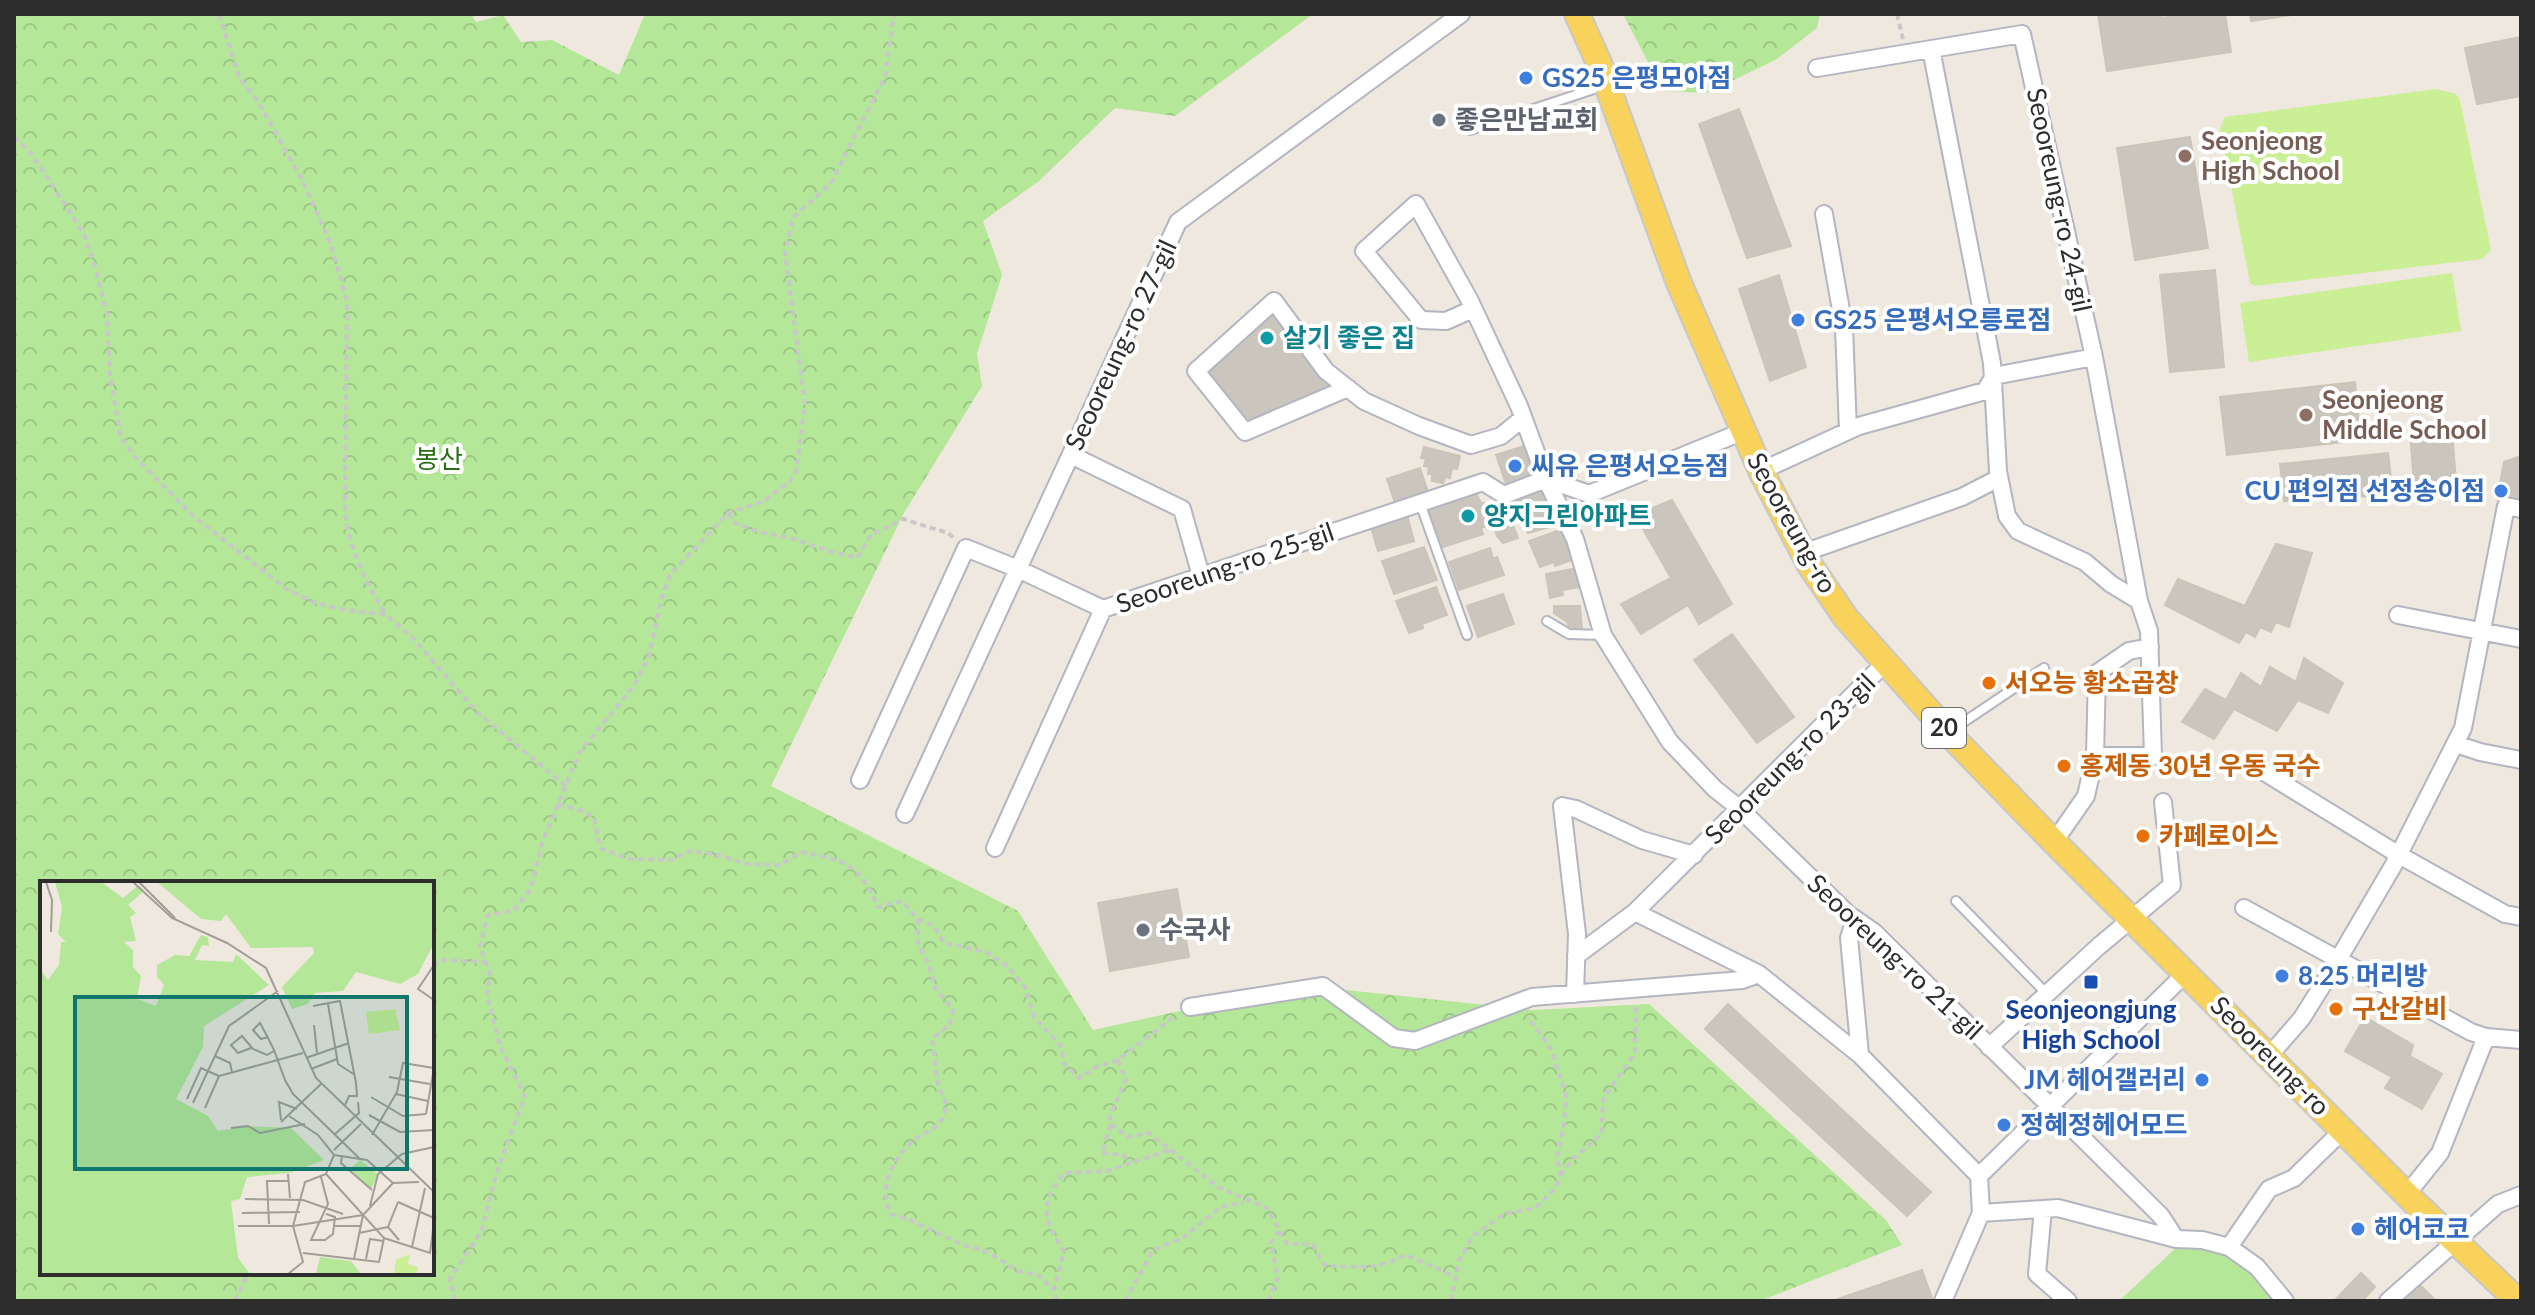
<svg xmlns="http://www.w3.org/2000/svg" width="2535" height="1315" viewBox="0 0 2535 1315" font-family="Lato,'Noto Sans KR',sans-serif">
	<defs>
		<pattern id="forest-crowns" width="20" height="18" patternUnits="userSpaceOnUse" patternTransform="scale(2)"><rect width="20" height="18" fill="#b5e799"/><path d="M2 6a3 3 0 1 1 6 0M12 15a3 3 0 1 1 6 0" fill="none" stroke="#9cc684"/></pattern>
	</defs>
	<rect width="100%" height="100%" fill="#efe8df"/>
	<path fill="#b5e799" d="M2176,1248c58,3 66,8 102,53h-159z"/>
	<path fill="url(#forest-crowns)" fill-rule="evenodd" d="M14,14h457l5,8 27,-7 18,27 31,-2 67,35 26,-61h668l-138,102 -60,-8 -76,73 -56,40 19,54 -25,79 5,32 -78,127 -133,273 247,125 75,119 206,-45 234,25 116,-6 237,216 16,25 -142,56h-1746zM42,883h390v390h-390z
		M1623,14h197l-3,14 -40,31 -70,34 -44,-2z"/>
	<path fill="#caef95" d="M2436,89l20,5 4,6 31,150 -9,9 -227,27 -5,-3 -30,-154 5,-12z
		M2452,273l9,58 -212,31 -9,-59z"/>
	<path fill="#cbc6bd" stroke="#cbc4b8" stroke-width="2" d="M2098,14h62l1,4 23,-4h41l6,38 -124,19z
		M2250,14h48l-47,7z
		M2521,37v59l-44,8 -12,-56z
		M1739,109l52,137 -44,12 -48,-134z
		M2190,137l18,111 -73,12 -18,-112z
		M2215,270l9,97 -54,5 -10,-97z
		M1779,275l27,92 -36,14 -31,-92z
		M1274,304l56,82 -85,44 -47,-58z
		M2355,382l6,58 -134,15 -7,-58z
		M2433,430l1,14 19,-1 3,39 -42,2 -4,-52z
		M1524,446l10,31 -27,10 -11,-32z
		M1424,447l36,9 -3,13 -5,-1 -2,10 -5,-1 -2,6 -11,-2v-7h-4l1,-7 -5,-1 2,-7 -5,-1z
		M2388,453l4,34 -23,2 1,7 -86,5 -4,-37z
		M2521,456v47l-24,-4 7,-37z
		M1420,468l9,27 -33,11 -9,-27z
		M1546,490l11,35 -29,8 -12,-38z
		M1476,493l5,10h8l4,6 9,3 4,9 5,-1 7,18 -15,5 -6,-7 -4,-12 -12,4 2,6 -40,13 -14,-38z
		M1672,500l60,104 -33,20 -11,-19 -47,29 -20,-30 50,-26 -36,-63z
		M1407,515l7,26 -36,10 -8,-27z
		M1560,530l12,30 -17,6 -1,-4 -14,5 -11,-26z
		M2276,544l36,9 -23,74 -13,-5 -5,10 -11,-5 -5,10 -9,-5 -7,11 -74,-38 13,-26 67,27z
		M1424,547l13,33 -43,14 -12,-33z
		M1490,548l3,11 4,-2 7,18 -45,15 -10,-28z
		M1578,568l3,19 -19,3 1,5 -13,3 -4,-24z
		M1436,587l11,28 -25,9 1,4 -14,5 -13,-32z
		M1503,594l11,30 -36,13 -11,-31z
		M1554,606h26l2,24h-12l-3,-8 -13,-9z
		M1732,634l62,83 -37,26 -63,-83z
		M2304,658l39,25 -15,30 -30,-13 -21,31 -43,-22 -20,30 -32,-17 23,-33 21,11 15,-27 20,14 9,-20 26,15z
		M1177,889l12,68 -79,14 -12,-68z
		M1728,1004l203,188 -24,24 -202,-187z
		M2365,1017l48,28 -3,11 32,18 -20,35 -37,-21 7,-11 -47,-26z
		M1922,1270l10,28 -8,3h-92z
		M2361,1273l14,14 -13,14h-28z
		M2415,1280l21,21h-37z"/>
	<g fill="none" stroke-linecap="round" stroke-linejoin="round">
		<defs>
			<path id="service" d="M1470,130l136,-45
				M1420,503l47,132
				M1547,621l22,13 34,1
				M1952,730l92,-62
				M1956,901l91,93"/>
			<path id="minor" d="M1931,49l61,314 6,108 9,45 11,15 67,31 26,22 28,17
				M1817,68l205,-34 72,323 45,244 10,30 4,125h-58
				M1824,214l20,113 4,104
				M1473,309l-27,12 -25,-1 -57,-69 52,-47 53,95 50,107 27,73 29,60 28,96 67,107 45,47 24,19 109,106 26,18 287,284 15,23
				M1348,388l-103,44 -49,-61 78,-70 52,70 38,30 55,25 52,19 30,-9 22,-18
				M1071,455l111,54 19,67
				M1761,471l98,-45 126,-35 9,-15 100,-19
				M1803,553l159,-56 37,-19
				M2398,615l123,24
				M2456,744l24,8 41,8
				M2261,770l138,85 106,59 16,3
				M860,780l106,-232 52,21 85,40
				M905,814l273,-592 283,-208
				M2054,842l32,-46 9,-40 2,-83 32,-22 21,-4
				M995,848l108,-239 380,-127 21,13 42,-16 43,15 155,-63
				M2244,908l227,124 15,5 35,3
				M1635,912l124,62 101,81 119,121 2,37 -38,88
				M1855,919l-6,19 11,117
				M1576,956l59,-44 251,-250
				M1575,994l2,-60 -15,-128 14,3 66,31 52,15
				M1190,1007l133,-21 71,52 21,3 117,-44 210,-17 17,-6
				M1989,1047l110,-101 73,-61 -9,-83
				M2269,1056l33,-38 33,-53 58,-99 70,-138 43,-222 15,3
				M1979,1176l207,-203
				M2407,1194l33,-41 46,-116
				M2043,1209l-6,65 31,27
				M1981,1213l77,-5 118,31 26,1 27,7 28,20 28,34
				M2229,1247l40,-58 25,-11 49,-48
				M2388,1301l110,-97 23,-9"/>
			<path id="primary" d="M1577,14l22,49 80,220 82,188 48,93 37,54 107,120 101,104 361,361 103,98"/>
		</defs>
		<use href="#service" stroke="#b3b5c1" stroke-width="12"/>
		<use href="#minor" stroke="#b3b5c1" stroke-width="20"/>
		<use href="#primary" stroke="#c8c8c8" stroke-width="28"/>
		<path stroke="#c8c8c8" stroke-width="4" stroke-dasharray="6 4" stroke-linecap="butt" d="M219,14l20,63 20,26 43,77 28,62 17,59 -2,212c5,37 21,71 41,102
			M1897,14l6,25
			M14,137l17,16 53,81 10,29 13,51 3,62 11,62 16,21 56,57 95,74 25,12 26,7 47,6 26,22 65,75 89,74
			M728,513l7,10 25,9 34,7 31,11 32,8 14,-23 32,-16 45,14 7,6
			M558,804l24,7 12,6 6,31 30,11 41,1 19,-9 24,3 33,10 33,1 21,-13c47,10 56,9 77,55l24,-6 16,18 16,7 10,17 42,9 21,14 18,21 9,30 27,29 4,19 14,13 17,-11 22,-7 57,-44
			M918,919v25l11,21 6,23 18,21 -3,15 -18,15 6,45 9,22c-2,5 -4,13 -8,17 -4,6 -15,10 -21,14 -24,18 -41,49 -27,77l19,6 53,25 23,6 32,20 20,4 16,15
			M432,965l11,-5 43,2
			M1118,1060l8,20 -16,35 1,9 -9,29 21,2 8,8
			M1111,1124l17,13 21,-4 69,54 49,21 19,35 27,2 11,20c34,3 51,5 82,-10l48,21
			M1560,1175l14,-17 28,-24 1,-35 32,-46 1,-46
			M235,1301l13,-28
			M455,1301l-5,-22 31,-47 17,-64 27,-72 -25,-50 -13,-51 3,-21 -10,-28 8,-31 25,-4 18,-22 10,-43 38,-93 54,-66 16,-31 12,-56 9,-25 58,-62 36,-12 26,-20 6,-9 9,-68 -20,-152 8,-34 38,-35 54,-106 9,-63
			M1056,1301l-2,-11 10,-39c-21,-32 -25,-46 0,-78l42,-2 67,-22
			M1125,1301l28,-51 31,-13 37,-30 23,-5
			M1268,1301l10,-23 -7,-35 8,-12
			M1451,1301l8,-41 14,-24 31,-22 31,-6 21,-20 4,-13 -3,-19 7,-31 2,-30 -16,-48 -22,-30"/>
		<use href="#service" stroke="#fff" stroke-width="8"/>
		<use href="#minor" stroke="#fff" stroke-width="16"/>
		<use href="#primary" stroke="#f8d25b" stroke-width="24"/>
	</g>
	<g fill="#3f7fe0" stroke="#fff" stroke-width="3">
		<circle cx="1526" cy="78" r="8"/>
		<circle cx="1798" cy="320" r="8"/>
		<circle cx="1515" cy="466" r="8"/>
		<circle cx="2501" cy="491" r="8"/>
		<circle cx="2282" cy="976" r="8"/>
		<circle cx="2202" cy="1080" r="8"/>
		<circle cx="2004" cy="1125" r="8"/>
		<circle cx="2358" cy="1229" r="8"/>
	</g>
	<g fill="#6b7280" stroke="#fff" stroke-width="3">
		<circle cx="1439" cy="120" r="8"/>
		<circle cx="1143" cy="930" r="8"/>
	</g>
	<g fill="#8d6e63" stroke="#fff" stroke-width="3">
		<circle cx="2185" cy="156" r="8"/>
		<circle cx="2306" cy="415" r="8"/>
	</g>
	<g fill="#0f9aa8" stroke="#fff" stroke-width="3">
		<circle cx="1267" cy="338" r="8"/>
		<circle cx="1468" cy="516" r="8"/>
	</g>
	<g fill="#e8710a" stroke="#fff" stroke-width="3">
		<circle cx="1989" cy="683" r="8"/>
		<circle cx="2064" cy="766" r="8"/>
		<circle cx="2143" cy="836" r="8"/>
		<circle cx="2336" cy="1009" r="8"/>
	</g>
	<rect fill="#1a4fb4" stroke="#fff" stroke-width="3" x="2083" y="974" width="16" height="16" rx="4"/>
	<g text-anchor="middle" stroke-width="8" stroke-linejoin="round" paint-order="stroke">
		<rect fill="#fff" stroke="#6c6c6c" stroke-width="2" x="1922" y="708" width="44" height="40" rx="6"/>
		<g font-size="24" font-weight="bold" fill="#2d2d2d">
			<text x="1944" y="736">20</text>
		</g>
		<g font-size="26" font-weight="bold" fill="#366cbe" stroke="#fff" text-anchor="start">
			<text x="1542" y="87">GS25 은평모아점</text>
			<text x="1814" y="329">GS25 은평서오릉로점</text>
			<text x="1531" y="475">씨유 은평서오능점</text>
			<text x="2485" y="500" text-anchor="end">CU 편의점 선정송이점</text>
			<text x="2298" y="985">8.25 머리방</text>
			<text x="2186" y="1089" text-anchor="end">JM 헤어갤러리</text>
			<text x="2020" y="1134">정혜정헤어모드</text>
			<text x="2374" y="1238">헤어코코</text>
		</g>
		<g font-size="26" font-weight="bold" fill="#5b616d" stroke="#fff" text-anchor="start">
			<text x="1455" y="129">좋은만남교회</text>
			<text x="1159" y="939">수국사</text>
		</g>
		<g font-size="26" font-weight="bold" fill="#785e54" stroke="#fff" text-anchor="start">
			<text x="2201" y="150">Seonjeong<tspan x="2201" dy="30">High School</tspan></text>
			<text x="2322" y="409">Seonjeong<tspan x="2322" dy="30">Middle School</tspan></text>
		</g>
		<g font-size="26" fill="#2d2d2d" stroke="#fff">
			<text transform="translate(2059 200) rotate(78)" y="9">Seooreung-ro 24-gil</text>
			<text transform="translate(1121 345) rotate(-65)" y="9">Seooreung-ro 27-gil</text>
			<text transform="translate(1792 523) rotate(61)" y="9">Seooreung-ro</text>
			<text transform="translate(1225 568) rotate(-19)" y="9">Seooreung-ro 25-gil</text>
			<text transform="translate(1790 759) rotate(-45)" y="9">Seooreung-ro 23-gil</text>
			<text transform="translate(1895 957) rotate(43)" y="9">Seooreung-ro 21-gil</text>
			<text transform="translate(2270 1056) rotate(45)" y="9">Seooreung-ro</text>
		</g>
		<g font-size="26" font-weight="bold" fill="#0d838f" stroke="#fff" text-anchor="start">
			<text x="1283" y="347">살기 좋은 집</text>
			<text x="1484" y="525">양지그린아파트</text>
		</g>
		<g font-size="26" fill="#2a6f17" stroke="#fff">
			<text x="439" y="468">봉산</text>
		</g>
		<g font-size="26" font-weight="bold" fill="#c56008" stroke="#fff" text-anchor="start">
			<text x="2005" y="692">서오능 황소곱창</text>
			<text x="2080" y="775">홍제동 30년 우동 국수</text>
			<text x="2159" y="845">카페로이스</text>
			<text x="2352" y="1018">구산갈비</text>
		</g>
		<g font-size="26" font-weight="bold" fill="#164399" stroke="#fff">
			<text x="2091" y="1019">Seonjeongjung<tspan x="2091" dy="30">High School</tspan></text>
		</g>
	</g>
	<g transform="translate(40 881)">
		<rect width="394" height="394" fill="#efe8df"/>
		<path d="M320,279l18,14 -7,15 -21,-20z" fill="#b5e799"/>
		<path d="M15,1h46l22,16 16,-13 5,6 -16,14 8,8 -6,4 6,24 -12,1 9,8v17l8,9 -4,23 19,7 8,-21 -7,-8v-12l18,-10 14,1 12,-21 7,2 1,9 -7,-1 -7,15 38,2 3,-8 33,31 -65,41 -1,21 -27,52 32,17 10,15 27,-5 46,2 33,32 -35,13 -42,4 -7,22 -9,2 7,57 12,16h-210v-305l8,11 11,-15 2,-23h5l-8,-8 4,-27zM117,1h277v61l-16,31 -18,10 -44,-12 -13,19 -28,2 -7,11 -16,5 -10,-22 32,-34 -1,-6 -62,1 -25,-34 -5,7 -20,-2zM280,376l31,4 10,13h-45z" fill="#b5e799"/>
		<path d="M355,128l5,21 -31,4 -3,-22zM370,373l-2,10 10,3 -2,7h-22l2,-14z" fill="#caef95"/>
		<path fill="none" stroke="#a19d98" stroke-width="2" d="M6,1l6,18 -1,32M93,1l39,36 55,25 39,25 50,110 118,114M99,1l36,36M394,84l-16,24 16,11M288,123l10,60 17,11M273,125l27,-5 16,82 1,13h-8l-4,9M274,144l3,28M228,156l-7,2 -8,-9 7,-7 7,13 7,14 11,30 8,14 67,65M211,167l-13,5 -7,-8 11,-9 11,13 14,6 7,-4M175,175l15,7 2,9M266,177l43,-15M271,188l26,-10M349,196l41,7M356,213l32,7M331,216l32,19 23,-2M147,218l14,-31 18,8M153,222l36,-77 49,-35M165,227l14,-32 84,-23M329,234l31,17 34,-2M241,239l-2,-18 18,7M241,241l41,-39M191,247l17,-2 12,7 45,-9M295,253l24,-21 -1,-11M332,254l25,-43 6,-29 31,5 -8,46M294,269l27,-26M294,274l33,5 26,23 26,-1M302,274l-1,8 31,27M248,293l2,24M281,296l7,27 -17,36h14l8,-6 2,-17 -9,-3M205,318l58,1 40,14M358,321l-10,25 11,13M358,321l36,16M330,325l8,-32 24,-20 32,-7M202,332l58,-1M229,343l-2,-43h22M198,345h55l70,-11M295,345h25M319,352l29,-6M344,357l46,15 4,-31M372,366l13,-59M263,372l76,9 5,-24 -58,-64M314,378l9,-44 30,-32M326,378l4,-20 13,2M248,393l15,-12 -10,-36 12,-44 21,-8 8,-19 -16,-20 -29,-19"/>
		<path fill="#0f766e" fill-opacity="0.15" stroke="#0f766e" stroke-width="4" d="M35,116h332v172h-332z"/>
		<rect width="394" height="394" fill="none" stroke="#2d2d2d" stroke-width="4"/>
	</g>
	<rect width="2535" height="1315" fill="none" stroke="#2d2d2d" stroke-width="32"/>
</svg>
